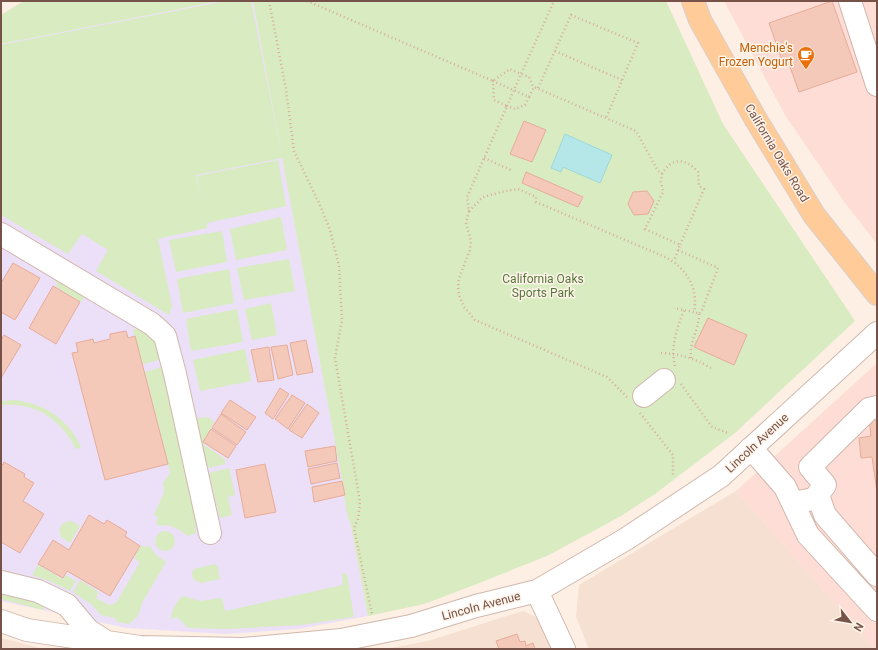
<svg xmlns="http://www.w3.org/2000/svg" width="878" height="650" viewBox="0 0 878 650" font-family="Roboto,sans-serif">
	<rect width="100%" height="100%" fill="#fdefe3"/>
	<path fill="#f5e0d1" d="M736,491l139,158h-286l-13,-32 3,-32z
		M523,611l17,8 13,30h-168l43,-8z
		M1,638l39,10 4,1h-43z"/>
	<path fill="#feddd6" d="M724,1h153v243l-32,-41 -60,-88z
		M877,363v286h-2l-139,-158z"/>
	<path fill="#ece0f9" d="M220,1h33l115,615 -70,13 -72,5 -100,-6 -125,-27v-557z"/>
	<path fill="#d8ebc1" d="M24,1h196l-219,43v-29z
		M226,1h25l31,157 -86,17 5,25 -4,-24 81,-16 8,46 -79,17v5l-49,11 14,67 -3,9 -73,-44 12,-21 -26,-16 -14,20 -67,-39v-170z
		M253,1h413l57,123 132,197 -120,112 -80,61 -34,22 -72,39 -72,29 -53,20 -56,12 -18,-95 -2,-2 -4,-23h1z
		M281,217l6,33 -51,10 -6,-31z
		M222,231l5,31 -51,10 -7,-32z
		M289,259l6,32 -51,9 -7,-32z
		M229,269l5,34 -51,10 -6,-34z
		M51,277l34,18 -4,7 -25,-15 2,-3z
		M271,303l6,32 -25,5 -7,-31z
		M237,309l6,33 -52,9 -5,-32z
		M139,327c10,7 23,20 20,33l-16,4 -10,-34z
		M245,349l6,32 -51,10 -7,-31z
		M162,367l32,125 2,41 -8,3c-9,-6 -18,-13 -29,-10l-3,-3 2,-6 -4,-2 10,-23 -1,-9 7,-10 -25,-101z
		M16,400c9,2 19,4 27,8 16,7 32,23 38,40l-5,1c-15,-30 -41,-47 -75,-44v-4z
		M205,417l5,1 4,4 -11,22 22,15v5l-17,4 -13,-48 4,-2z
		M229,468l6,27 -7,2 4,18 -12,3 -11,-45z
		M72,521l8,5 -10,17 -9,-6 -2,-8 4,-6z
		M155 541a10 10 0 1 1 20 0a10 10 0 1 1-20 0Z
		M141,545l4,2 5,-1 5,8 11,8 -24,41 -4,13 -9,8 -12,-2 -3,-4 -13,-3 -9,-10 -19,-13 7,-12 19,12 -3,6 13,7 7,-2 24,-41 -6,-4z
		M215,564l3,3 2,12 -19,4 -8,-4 -1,-6 2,-4z
		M38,565l25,14 3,-4 10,6 -6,10 -18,-9 -20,-7z
		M342,573l5,1 7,43 -53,8 -75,4 -38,-1 -11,-11 -7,2c2,-8 6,-18 13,-23l17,5 22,-3 3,13 118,-26z
		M1,590l44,15 -2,5 -42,-11z"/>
	<path fill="#b6e7e8" stroke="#9cd9da" d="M565,134l47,21 -12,28 -37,-16 -2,5 -10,-4z"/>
	<path fill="#f4c9b9" stroke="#e7ac99" d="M832,1l25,71 -58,20 -10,-28 -5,2 -15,-43z
		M524,121l22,9 -14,32 -22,-8z
		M526,172l57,25 -5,10 -56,-24z
		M647,191l7,10 -6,13 -14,1 -6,-11 5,-12z
		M13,263l27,15 -25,42 -14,-8v-29z
		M53,286l27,16 -24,42 -27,-16z
		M708,318l39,17 -13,30 -40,-18z
		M126,331l2,7 7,-2 33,128 -63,16 -33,-127 6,-1 -2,-9 17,-4 1,4 16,-4v-5z
		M4,335l17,10 -20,33v-38z
		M306,340l7,32 -16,3 -7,-32z
		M287,345l6,30 -15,4 -7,-32z
		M269,347l5,33 -16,2 -7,-32z
		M280,388l9,6 -16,25 -8,-6z
		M292,395l13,8 -17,26 -13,-10z
		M230,400l26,17 -9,13 -26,-17z
		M307,404l12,9 -17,25 -13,-8z
		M221,414l25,18 -9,13 -25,-17z
		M877,415v77l-5,-35 -11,1 -2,-20 12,-2 -2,-20z
		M211,429l25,17 -8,12 -25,-16z
		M335,446l2,15 -29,6 -3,-16z
		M4,462l21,12 -1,3 10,6 -11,18 21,13 -24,39 -19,-11v-78l2,1z
		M337,463l3,15 -29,6 -3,-15z
		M265,464l11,48 -31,6 -9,-48z
		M342,481l3,14 -31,7 -2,-15z
		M89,515l15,9 3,-4 20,12 -2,4 15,10 -30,50 -43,-25 -4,7 -25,-14 15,-24 16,10z
		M517,634l3,8 5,-1 1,5 7,-3 2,6h-36l-3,-8z"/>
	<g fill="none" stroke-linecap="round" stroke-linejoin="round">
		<defs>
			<path id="minor" d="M850,1l27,84
				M1,234l151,90 13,12 10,38 35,159
				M644,396l20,-16
				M751,448l34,39 23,48 69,75
				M815,498l10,-13 -15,-18 59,-58 8,-2
				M803,501l16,-3 6,17 52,60
				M1,582l37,9 29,14 21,25 17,11
				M537,591l27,58
				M1,621l26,9 113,17 103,2 98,-9 70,-14 65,-20 61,-15 89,-52 95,-63 156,-143"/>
			<path id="major" d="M693,1l7,19 55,98 59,97 63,79"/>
		</defs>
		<use href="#minor" stroke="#d1b7ac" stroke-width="24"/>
		<use href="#major" stroke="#d9cfcc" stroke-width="24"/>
		<path stroke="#d9ac9c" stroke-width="2.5" stroke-dasharray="1 3" stroke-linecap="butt" d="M269,1l17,88 8,62 25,52 11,27 9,36 3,54 -7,38 25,144 -2,17 -4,9 18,86
			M307,1l186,80 17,-12 11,5 33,-73
			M555,51l67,29
			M538,88l33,-73 67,28 -32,75
			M529,97l-4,8 -10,4 -8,-3 14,-32 8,3 4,10
			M484,158l29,13
			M662,174c9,-17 24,-16 36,-2l1,14 5,3 -24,56
			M469,211l14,-14 18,-5 17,-3 18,8v5l127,54c22,10 36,31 31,56l-20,-4
			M678,250l40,18 -16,42 -3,4 -5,-2
			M661,353c21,1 32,5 50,15
			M691,358c-2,-17 8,-27 8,-44
			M675,366c-5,-19 2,-38 9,-56
			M681,384l31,43 16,6
			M627,397l-20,-20 -132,-57 -11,-13 -5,-12 -1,-8 1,-9 11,-28 1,-9 -5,-18 3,-12 -2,-14 40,-91 -13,-6 -1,-19 36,16 5,-10 102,44 22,40 4,3 -1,8 2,10 -18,37 35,16 -6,16
			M640,413l33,42v21"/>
		<use href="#minor" stroke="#fff" stroke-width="22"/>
		<use href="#major" stroke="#ffcb98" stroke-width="22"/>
	</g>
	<defs>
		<symbol id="cafe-pin" viewBox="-11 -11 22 30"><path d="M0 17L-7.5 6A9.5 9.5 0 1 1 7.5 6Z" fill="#e8710a" stroke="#fff4ea"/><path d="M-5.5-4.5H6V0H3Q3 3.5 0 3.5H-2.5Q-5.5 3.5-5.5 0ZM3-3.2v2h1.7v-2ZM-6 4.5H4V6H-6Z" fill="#fff"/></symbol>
	</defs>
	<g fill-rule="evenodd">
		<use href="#cafe-pin" x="796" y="45" width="20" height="27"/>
	</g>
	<g text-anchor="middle" stroke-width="3" stroke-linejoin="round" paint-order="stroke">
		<g font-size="12" fill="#c56008" stroke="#fff4ea" text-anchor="end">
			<text x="793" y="52">Menchie's<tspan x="793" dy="14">Frozen Yogurt</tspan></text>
		</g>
		<g font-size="12" fill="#765248" stroke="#fff4ea">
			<text transform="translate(777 153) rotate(59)" y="4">California Oaks Road</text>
			<text transform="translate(757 443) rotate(-43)" y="4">Lincoln Avenue</text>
			<text transform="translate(481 606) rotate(-15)" y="4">Lincoln Avenue</text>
		</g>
		<g font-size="12" fill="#56773c" stroke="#fff4ea">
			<text x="543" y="283">California Oaks<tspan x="543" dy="14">Sports Park</tspan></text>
		</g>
	</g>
	<rect width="878" height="650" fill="none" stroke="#765248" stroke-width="4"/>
	<g transform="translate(850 622) rotate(121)" stroke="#fff4ea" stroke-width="3" paint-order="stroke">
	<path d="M0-3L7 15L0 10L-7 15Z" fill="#765248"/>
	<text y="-6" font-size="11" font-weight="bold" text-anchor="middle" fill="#765248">N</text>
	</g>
</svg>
